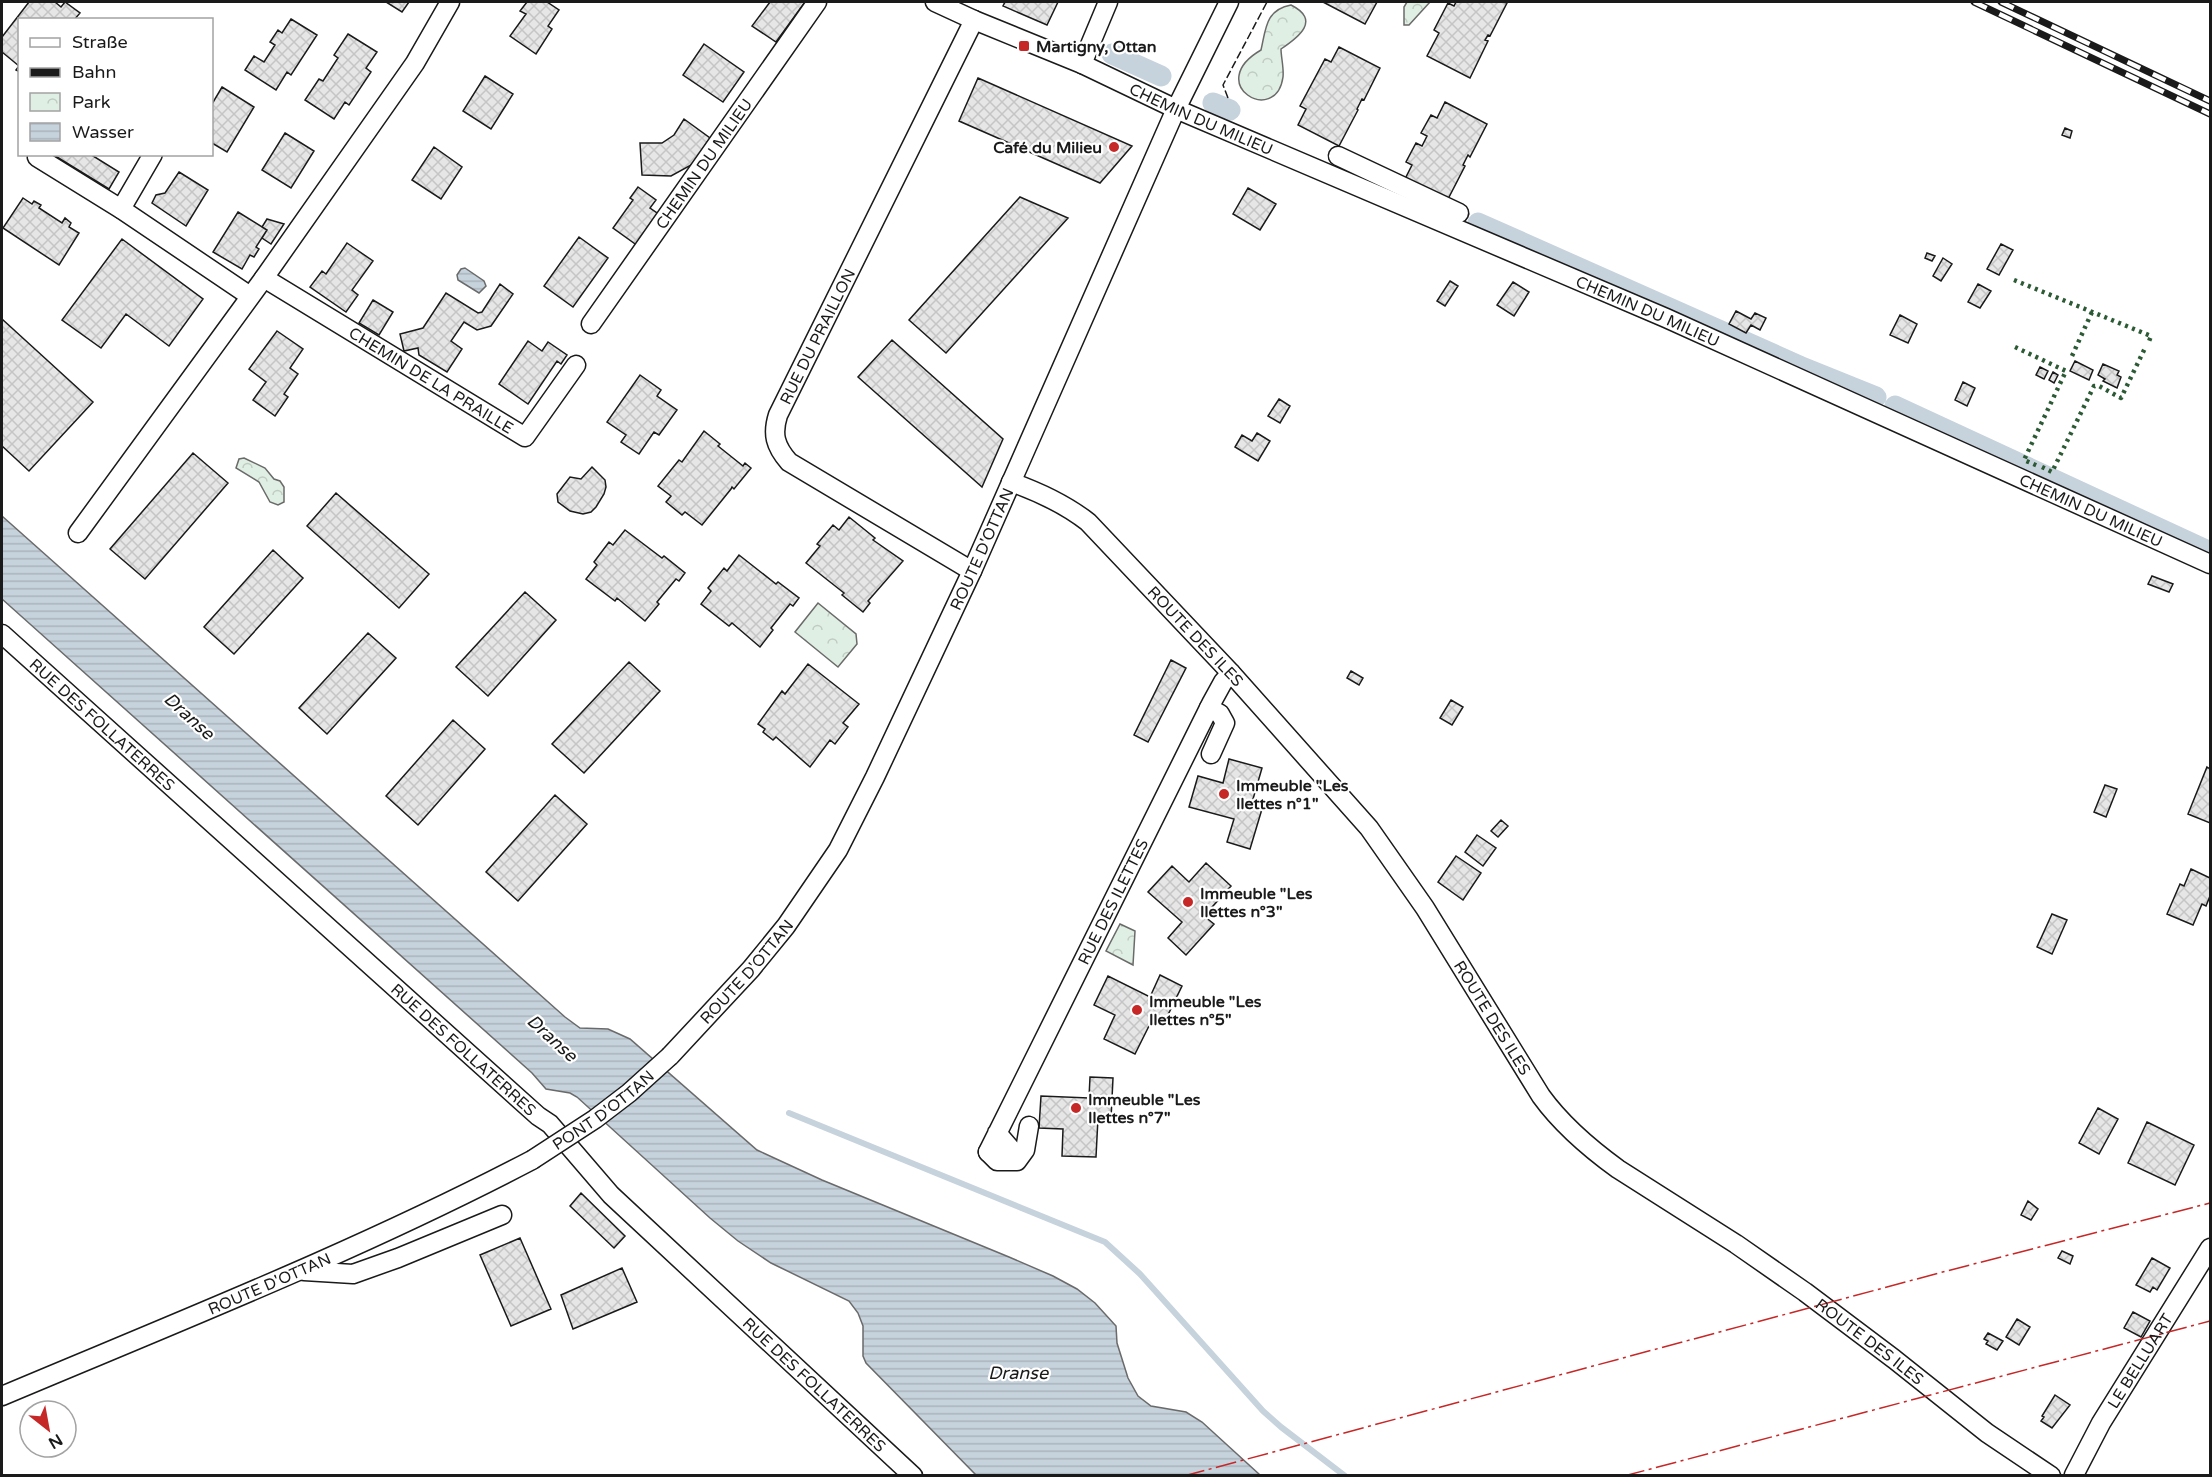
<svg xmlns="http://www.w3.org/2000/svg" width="2212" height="1477" viewBox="0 0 2212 1477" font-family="'Varela Round',sans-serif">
	<defs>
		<pattern id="park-crowns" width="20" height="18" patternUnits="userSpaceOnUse" patternTransform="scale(1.5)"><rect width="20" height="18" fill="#e0efe3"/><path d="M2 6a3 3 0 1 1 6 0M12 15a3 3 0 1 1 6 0" fill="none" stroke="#c0ccc2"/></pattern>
		<pattern id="water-rules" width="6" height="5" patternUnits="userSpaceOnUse" patternTransform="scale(1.5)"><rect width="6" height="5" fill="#c6d2dc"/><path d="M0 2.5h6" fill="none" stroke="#aab4bc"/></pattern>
		<pattern id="building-cross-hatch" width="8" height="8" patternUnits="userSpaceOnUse" patternTransform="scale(1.5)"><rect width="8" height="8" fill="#e6e6e6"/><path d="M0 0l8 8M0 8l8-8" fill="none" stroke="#c5c5c5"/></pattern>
	</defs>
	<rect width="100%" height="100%" fill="#fff"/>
	<path fill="url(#park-crowns)" stroke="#6a6a6a" stroke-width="1.5" d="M1407,2h23l-21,23h-5v-18z
		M1291,5c30,15 8,32 -10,44 0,8 3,19 2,28 -7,50 -80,7 -22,-27 5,-21 4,-40 30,-45z
		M244,458l21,10 9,11 6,2 4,6v15l-6,3 -8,-3 -11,-20 -23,-14 3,-9z
		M818,603l38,31 1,10 -19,23 -43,-35z
		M1120,924l15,7 -2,34 -27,-14z"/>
	<path fill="url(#water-rules)" stroke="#6a6a6a" stroke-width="1.5" d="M465,268l19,13 2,5 -7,7 -21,-13 -1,-5 4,-6z
		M2,516l563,501 15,11 28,1 22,10 127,111 65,30 187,77 44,19 24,13 18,14 21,23 1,17 11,35 10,18 13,10 35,6 16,10 58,53h-284l-110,-112 -3,-7v-30l-5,-13 -9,-12 -78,-38 -33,-22 -28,-23 -133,-121 -7,-4 -24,-4 -14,-16 -530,-474z"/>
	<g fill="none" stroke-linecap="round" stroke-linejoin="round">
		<path stroke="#c6d2dc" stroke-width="6" d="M789,1113l316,129 35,32 123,137 18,16 64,49"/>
		<path stroke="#c6d2dc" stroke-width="21" d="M1112,54l49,22
			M1213,103l17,7
			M1478,223l326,145 72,29
			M1895,406l315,146"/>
	</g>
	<path fill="url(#building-cross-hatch)" stroke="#1a1a1a" stroke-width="1.5" d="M29,2h26l6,5 4,-5 15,11 -6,7h-54v52l-4,-2 3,-4 -17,-14v-15z
		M386,2h23l-7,10z
		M527,2h20l12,8 -11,16 4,3 -16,25 -26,-18 16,-22 -6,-3z
		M770,2h35l-29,40 -24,-16z
		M1005,2h53l-11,23 -44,-19z
		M1323,2h54l-12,22z
		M1456,2h47l4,1 -17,33 -2,-1 -3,5 3,1 -18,37 -43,-22 12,-23 -5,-3 14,-27 6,3z
		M291,19l26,16 -26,40 -4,-3 -11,18 -31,-20 9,-14 10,6 11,-17 -5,-3 8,-12 4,3z
		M348,34l29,18 -11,16 5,4 -22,33 -4,-3 -11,17 -29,-19 14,-21 4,2 15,-23 -4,-3z
		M704,44l40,28 -21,30 -40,-27z
		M1339,47l41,21 -16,32 -2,-1 -5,10 1,1 -19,36 -41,-21 8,-16 -6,-3 25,-47 6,3z
		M485,76l28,18 -22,35 -28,-18z
		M978,78l154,68 -32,37 -141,-62z
		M222,87l32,20 -27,45 -15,-9v-39z
		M1445,102l42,22 -17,33 -2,-2 -5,10 2,1 -18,35 -42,-22 7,-14 -6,-3 10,-19 6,3 5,-10 -6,-3 10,-18 6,3z
		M684,119l26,19 -17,26 -22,12 -29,-1 -2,-32h22l12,-8z
		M2065,128l7,3 -2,7 -8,-3z
		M285,133l29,18 -23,37 -29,-18z
		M434,147l28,20 -21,32 -29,-19z
		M52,154h38l29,18 -10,17z
		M179,172l29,18 -22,36 -34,-23 4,-8 9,-2z
		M638,187l18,13 -6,8 10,7 -22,31 -25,-18 20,-28 -3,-2z
		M1248,188l28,16 -16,26 -27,-16z
		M1020,197l48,21 -122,135 -37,-33z
		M23,198l9,6 2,-3 7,4 -2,3 23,15 3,-5 6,5 -2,4 10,6 -20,32 -56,-37z
		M238,212l29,18 -11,17 3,2 -5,8 -4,-2 -8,14 -29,-17z
		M267,219l17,5 -13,20 -9,-6 5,-8 -5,-3z
		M579,237l29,21 -35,49 -29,-21z
		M122,239l81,60 -34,47 -43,-32 -25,34 -39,-28z
		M347,243l26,18 -21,29 6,5 -12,17 -36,-25 12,-16 4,3z
		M2001,244l12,6 -14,25 -12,-6z
		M1927,253l8,3 -3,5 -7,-3z
		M1943,258l9,6 -11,17 -8,-5z
		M1450,281l8,5 -13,20 -8,-5z
		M1513,282l16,10 -15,24 -17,-11z
		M500,284l13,10 -22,32 -14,4 -13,-8 -13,19 11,8 -15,23 -28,-17 -1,-7 -14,3 -4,-17 23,-6 23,-35 32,20 4,-1z
		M1978,284l13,7 -11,17 -12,-6z
		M373,300l20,12 -14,23 -20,-12z
		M1736,311l15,8 4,-6 11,5 -6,12 -9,-5 -5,8 -17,-9z
		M1900,315l17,9 -9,19 -18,-8z
		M2,319l91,83 -64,69 -27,-25z
		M277,331l26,18 -13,19 8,6 -14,20 4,3 -13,19 -22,-16 13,-18 -17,-13z
		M892,340l111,99 -21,48 -124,-110z
		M528,341l14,10 6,-9 19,13 -6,9 -4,-3 -29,43 -29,-20z
		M2075,361l18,9 -4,10 -19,-9z
		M2103,364l16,7 -2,4 4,2 -4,11 -14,-7 2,-2 -7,-4z
		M2040,367l8,4 -4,8 -8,-4z
		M2053,372l5,3 -4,8 -5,-3z
		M640,375l21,15 -4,6 20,14 -18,25 -5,-3 -15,22 -18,-12 5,-7 -19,-13z
		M1963,382l12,6 -8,18 -12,-6z
		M1279,399l11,7 -10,17 -12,-7z
		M704,431l16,13 -2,2 25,20 2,-3 6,5 -17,21 -2,-2 -1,2 -29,36 -17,-13 -3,3 -16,-13 5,-6 -13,-10 21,-26 3,2z
		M1257,433l13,8 -12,20 -23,-14 7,-12 10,6z
		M193,453l35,30 -83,96 -35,-30z
		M592,467l13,13 1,7 -2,7 -8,13 -5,5 -8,2 -13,-3 -12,-9 -1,-8 13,-17 11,2z
		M336,493l93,81 -30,34 -92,-82z
		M849,517l26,21 -2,2 30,21 -35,40 2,2 -7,9 -21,-17 2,-2 -38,-30 14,-17 -3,-2 16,-19 6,5z
		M625,530l37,28 2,-2 21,17 -6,8 -3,-2 -19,23 2,2 -14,17 -28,-23 -2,3 -29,-22 11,-14 -3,-3 15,-20 4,3z
		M273,550l30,28 -69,76 -30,-27z
		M739,555l37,29 2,-2 21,16 -6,8 -3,-2 -19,24 2,2 -13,17 -28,-24 -3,3 -28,-22 10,-13 -3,-3 16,-20 3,3z
		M2152,576l21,8 -4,8 -21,-8z
		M525,592l31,28 -68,76 -32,-29z
		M368,633l28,25 -69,76 -28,-26z
		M1171,660l15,8 -38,74 -14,-7z
		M629,662l31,29 -76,82 -32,-29z
		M808,664l51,40 -16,19 5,4 -13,17 -5,-4 -20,27 -34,-30 -3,3 -10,-8 2,-3 -7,-5 24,-33 3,3z
		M1351,671l12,7 -4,7 -12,-7z
		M1451,700l12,7 -11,18 -12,-7z
		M453,720l32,29 -67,76 -32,-29z
		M1229,759l33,9 -11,38 11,3 -12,40 -23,-7 7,-23 -45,-12 9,-31 25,7z
		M2207,767l3,2v54l-22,-9z
		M2105,785l12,4 -11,28 -12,-5z
		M555,795l32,29 -69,77 -32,-29z
		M1501,820l7,6 -10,11 -7,-6z
		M1477,835l19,13 -13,18 -18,-14z
		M1456,856l25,17 -18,27 -25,-18z
		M1206,863l25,23 -27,30 10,8 -28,31 -18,-17 14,-16 -34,-30 24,-26 17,16z
		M2191,869l19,9v18l-4,10 -4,-2 -9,21 -26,-11 13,-30 4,2z
		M2052,914l15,6 -15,34 -15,-7z
		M1160,975l22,11 -18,37 -11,-5 -18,36 -31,-15 11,-24 -21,-10 14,-29 42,21z
		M1090,1077l23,1 -2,41 -13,-1 -2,39 -34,-1 1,-27 -24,-1 2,-32 48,2z
		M2098,1108l20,11 -19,35 -20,-11z
		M2147,1122l47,23 -19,40 -47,-22z
		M581,1193l44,43 -11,12 -44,-42z
		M2028,1201l10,8 -7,11 -10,-5z
		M520,1238l31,71 -40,17 -31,-71z
		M2062,1251l11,5 -3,8 -12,-6z
		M2152,1258l18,10 -13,22 -4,-3 -3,5 -14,-7z
		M622,1268l15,34 -64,27 -12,-34z
		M2133,1312l17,9 -9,16 -17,-9z
		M2017,1319l13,8 -11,18 -13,-8z
		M1988,1333l15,8 -6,9 -11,-6 2,-3 -4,-2z
		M2055,1395l15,10 -18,23 -11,-7 3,-4 -2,-1z"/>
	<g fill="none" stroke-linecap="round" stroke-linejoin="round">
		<defs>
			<g id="minor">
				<path id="s1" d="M935,2l39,18 108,44 94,45 490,209 544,246"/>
				<path d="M1082,64l26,-62"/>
				<path d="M1338,156l121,57"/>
				<path d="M37,157l84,52 129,87"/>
				<path d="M121,209l32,-55"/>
				<path id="s2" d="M264,278l261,159 51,-72"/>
				<path id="s3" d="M591,324l226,-322"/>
				<path id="s4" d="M1011,482c28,10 54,22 77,40l143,151 138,155 56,80 116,188c21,29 48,52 77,73l118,75 69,48 89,67 93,74 64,43"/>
				<path d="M78,533l186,-255 151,-215 35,-61"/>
				<path id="s5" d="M972,571l-183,-109c-14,-16 -17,-28 -11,-47l196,-395"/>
				<path id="s6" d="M2,634l536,482 12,8 61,71 302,281"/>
				<path d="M1209,708l11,6 5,9 -14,31"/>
				<path id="s7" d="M670,1056l81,-87 35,-43 52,-76 37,-73 97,-206 204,-462 53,-107"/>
				<path id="s8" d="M997,1133l13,15 -22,4 224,-450 11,-20 8,-9"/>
				<path d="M988,1152l9,9h20l8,-11 4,-24"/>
				<path d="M304,1271l49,3 45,-16 104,-43"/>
				<path id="s9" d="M2,1396c178,-75 358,-146 530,-236"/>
				<path id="s10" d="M2074,1475l27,-52 109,-175"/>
			</g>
		</defs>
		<use href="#minor" stroke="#1a1a1a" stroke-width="21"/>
		<use href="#minor" stroke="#fff" stroke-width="18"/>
		<defs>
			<path id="rail" d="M1974,2l236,112
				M2001,2l209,99"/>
		</defs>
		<use href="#rail" stroke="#1a1a1a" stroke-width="7"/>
		<use href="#rail" stroke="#fff" stroke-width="4.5" stroke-dasharray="14" stroke-linecap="butt"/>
		<defs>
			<g id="minor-bridge">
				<path id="s11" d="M532,1160l63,-41 34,-26 41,-37"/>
			</g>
		</defs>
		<use href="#minor-bridge" stroke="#1a1a1a" stroke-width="21" stroke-linecap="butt"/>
		<use href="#minor-bridge" stroke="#fff" stroke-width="18"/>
		<path stroke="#2b5a34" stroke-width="4.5" stroke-dasharray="3 4.5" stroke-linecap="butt" d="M2014,280l137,56 -3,8
			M2015,347l51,24 -42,89 14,6
			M2072,356l20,-44
			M2042,467l10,5 42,-86h5l22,12 24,-50"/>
		<path stroke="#1a1a1a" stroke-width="1.5" stroke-dasharray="8 3" stroke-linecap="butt" d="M1228,98l-5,-13 44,-83"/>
		<path stroke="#c62828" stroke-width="1.5" stroke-dasharray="21 4.5 3 4.5" stroke-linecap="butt" d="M1184,1476l755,-203 271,-70
			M1624,1476l586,-155"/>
	</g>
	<g fill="#c62828" stroke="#fff" stroke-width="2">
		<rect x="1018" y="40" width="12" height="12" rx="3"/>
		<circle cx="1114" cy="147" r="6"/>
		<circle cx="1224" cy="794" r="6"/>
		<circle cx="1188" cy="902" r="6"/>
		<circle cx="1137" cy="1010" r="6"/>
		<circle cx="1076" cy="1108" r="6"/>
	</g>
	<g text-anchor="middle" stroke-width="4.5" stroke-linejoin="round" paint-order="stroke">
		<g font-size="16" font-weight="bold" fill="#1a1a1a" stroke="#fff" text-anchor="start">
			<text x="1036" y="52">Martigny, Ottan</text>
			<text x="1102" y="153" text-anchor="end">Café du Milieu</text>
			<text x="1236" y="791">Immeuble "Les<tspan x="1236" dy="18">Ilettes n°1"</tspan></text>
			<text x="1200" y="899">Immeuble "Les<tspan x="1200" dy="18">Ilettes n°3"</tspan></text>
			<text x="1149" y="1007">Immeuble "Les<tspan x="1149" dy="18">Ilettes n°5"</tspan></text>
			<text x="1088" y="1105">Immeuble "Les<tspan x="1088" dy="18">Ilettes n°7"</tspan></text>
		</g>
		<g font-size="16" fill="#1a1a1a" stroke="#fff">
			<text dy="6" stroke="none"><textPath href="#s1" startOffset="291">CHEMIN DU MILIEU</textPath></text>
			<text dy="6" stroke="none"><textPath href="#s3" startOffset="196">CHEMIN DU MILIEU</textPath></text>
			<text dy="6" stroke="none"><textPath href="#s1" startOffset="777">CHEMIN DU MILIEU</textPath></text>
			<text dy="6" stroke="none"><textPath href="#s5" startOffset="352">RUE DU PRAILLON</textPath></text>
			<text dy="6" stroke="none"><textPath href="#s2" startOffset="196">CHEMIN DE LA PRAILLE</textPath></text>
			<text dy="6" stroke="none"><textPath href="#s1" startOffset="1263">CHEMIN DU MILIEU</textPath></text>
			<text dy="6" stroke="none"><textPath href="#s7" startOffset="600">ROUTE D'OTTAN</textPath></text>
			<text dy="6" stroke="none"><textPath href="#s4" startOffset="244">ROUTE DES ILES</textPath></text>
			<text dy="6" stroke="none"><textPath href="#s6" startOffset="135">RUE DES FOLLATERRES</textPath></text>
			<text dy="6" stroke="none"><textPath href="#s8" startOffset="322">RUE DES ILETTES</textPath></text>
			<text dy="6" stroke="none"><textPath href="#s7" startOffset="114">ROUTE D'OTTAN</textPath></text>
			<text dy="6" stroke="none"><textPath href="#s4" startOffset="729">ROUTE DES ILES</textPath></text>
			<text dy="6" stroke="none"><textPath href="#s6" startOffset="621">RUE DES FOLLATERRES</textPath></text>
			<text dy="6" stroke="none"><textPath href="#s11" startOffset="87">PONT D'OTTAN</textPath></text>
			<text dy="6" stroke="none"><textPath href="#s9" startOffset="290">ROUTE D'OTTAN</textPath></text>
			<text dy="6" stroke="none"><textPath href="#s4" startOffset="1233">ROUTE DES ILES</textPath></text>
			<text dy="6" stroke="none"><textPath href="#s10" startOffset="132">LE BELLUART</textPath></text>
			<text dy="6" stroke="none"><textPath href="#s6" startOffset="1107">RUE DES FOLLATERRES</textPath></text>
		</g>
		<g font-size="18" font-style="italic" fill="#1a1a1a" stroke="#fff">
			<text transform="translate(189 716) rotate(42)" y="6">Dranse</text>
			<text transform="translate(552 1038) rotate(42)" y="6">Dranse</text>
			<text x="1018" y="1379">Dranse</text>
		</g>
	</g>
	<rect width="2212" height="1477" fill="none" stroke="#1a1a1a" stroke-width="6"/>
	<rect x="18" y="18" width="195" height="138" fill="#ffffff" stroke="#a3a3a3" stroke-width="1.5"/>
	<rect x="30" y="38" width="30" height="9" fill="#ffffff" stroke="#a3a3a3" stroke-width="1.5"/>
	<text x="72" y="48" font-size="18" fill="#1a1a1a">Straße</text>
	<rect x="30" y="68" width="30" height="9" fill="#1a1a1a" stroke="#a3a3a3" stroke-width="1.5"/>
	<text x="72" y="78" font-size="18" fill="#1a1a1a">Bahn</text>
	<rect x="30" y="93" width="30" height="18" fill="url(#park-crowns)" stroke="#a3a3a3" stroke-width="1.5"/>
	<text x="72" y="108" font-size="18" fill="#1a1a1a">Park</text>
	<rect x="30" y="123" width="30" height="18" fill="url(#water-rules)" stroke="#a3a3a3" stroke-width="1.5"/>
	<text x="72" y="138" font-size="18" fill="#1a1a1a">Wasser</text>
	<g transform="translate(48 1429) rotate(149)"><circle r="28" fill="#ffffff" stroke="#a3a3a3" stroke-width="1.5"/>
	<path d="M0-4.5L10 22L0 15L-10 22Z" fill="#c62828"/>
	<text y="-9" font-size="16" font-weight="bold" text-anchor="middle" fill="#1a1a1a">N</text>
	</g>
</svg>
